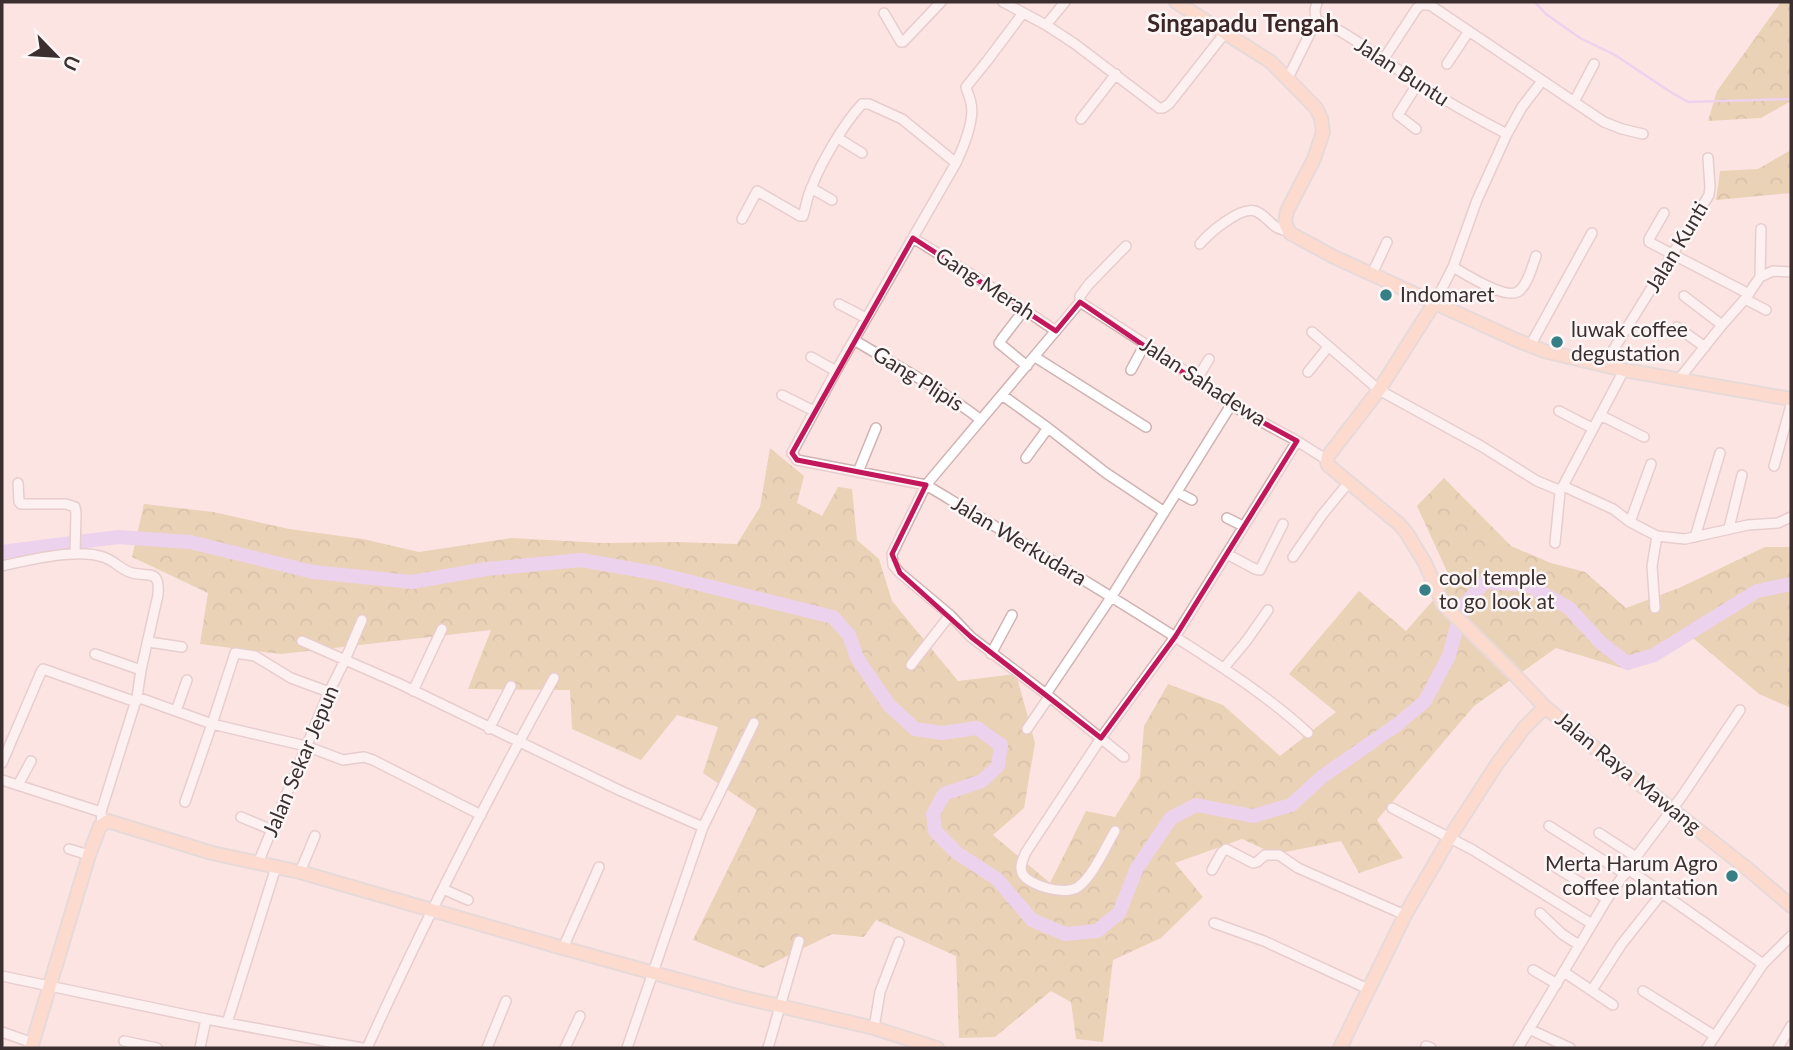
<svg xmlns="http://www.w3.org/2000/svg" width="1793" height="1050" viewBox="0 0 1793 1050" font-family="Lato,sans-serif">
	<defs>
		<pattern id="forest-crowns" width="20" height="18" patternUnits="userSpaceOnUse" patternTransform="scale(1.75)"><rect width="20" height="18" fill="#d6bc7e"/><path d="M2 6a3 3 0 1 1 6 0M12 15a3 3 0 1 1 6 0" fill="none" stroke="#af9968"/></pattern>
	</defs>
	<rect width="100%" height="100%" fill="#fce4e3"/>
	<path fill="url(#forest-crowns)" d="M1781,2h10v99l-30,17 -53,3 9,-30z
		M1791,150v43l-75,7 4,-29 38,-2z
		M770,448l34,28 -7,27 25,13 16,-29 14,2 5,51 22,19 13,42 66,80 58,-7 19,69 -11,65 -31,27 57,48 36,-72 29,6 25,-40 4,-51 24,-42 55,21 57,51 56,-44 -47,-38 70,-83 47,40 45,-51 -34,-74 27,-28 67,68 40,17 34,9 41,36 53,-20 86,-41h26v161l-32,-14 -66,-56 -64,32 -73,-22 -82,58 -97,114 26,38 -44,15 -18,-32 -66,13 -33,-15 -67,24 28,34 -42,41 -48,22 -10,82 -27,-3 -5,-37 -20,-11 -56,46 -36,1 -3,-82 -80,-36 -12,17 -32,-3 -69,34 -70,-28 64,-130 -54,-37 15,-46 -41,-12 -36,45 -69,-31 -2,-39 -102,-1 23,-59 -210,24 -81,-10 8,-51 -76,-36 12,-53 69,8 76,17 74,10 56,13 93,-14 91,5 75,-1 59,2 23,-37z"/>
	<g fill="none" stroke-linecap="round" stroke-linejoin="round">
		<path stroke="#dcbcf8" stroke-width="2.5" d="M1535,2l11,12 34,24 35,17 54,36 19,11 103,-3"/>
		<path stroke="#dcbcf8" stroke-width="14" d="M2,552l116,-15 72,5 123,30 99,10 74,-13 95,-9 74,13 178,44 16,18 8,23 32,47 26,24 27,4 35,-5 24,17 -3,21 -16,15 -38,13 -11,20 2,17 22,22 40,26 35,41 33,14 32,-3 22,-18 18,-45 34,-50 25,-13 57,11 38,-11 32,-29 75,-52 27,-23 24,-45 13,-49 23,-25 43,3 41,23 32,35 26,20 27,-8 103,-64 34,-7"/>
		<defs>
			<path id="minor" d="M1003,2l43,23 29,19 84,64h4l6,-4 56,-71
				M884,13l17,29h2l38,-40
				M1316,21c17,0 83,50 101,62 29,18 59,35 90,51
				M1316,21l-1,-11 2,-8
				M1046,25l19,-23
				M1383,60l34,-52 4,-3h9l174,117 18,7 21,5
				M1447,64l22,-33
				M1288,78l28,-57
				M1574,102l20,-38
				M1081,119l35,-45
				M1416,129l-18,-14 20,-32
				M838,138l24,15
				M956,163c7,-15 19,-43 15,-60 -1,-6 -4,-11 -5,-16l21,-26 36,-48
				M811,188l21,12
				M1664,213l-15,26v3l100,52
				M742,219l15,-28 43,25h3c3,-9 4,-19 8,-27 9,-25 33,-66 51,-85h7l33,15 54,44 -120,208 -44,82 5,7 129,25 154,-183v-6l9,-12 37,-38
				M913,238l69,43 74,50
				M1200,244c9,-11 41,-38 55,-33 14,5 17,20 33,19
				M1453,267c12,7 54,34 66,24 9,-7 13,-24 17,-35
				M1372,274l15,-32
				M1760,277l1,-48
				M1684,296l38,29
				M1745,299l21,11
				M1080,302l84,54 67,49 66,36 30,19
				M1435,302l18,-35 24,-67 30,-66 15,-27 20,-26
				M839,304l27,14
				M1677,327l28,20
				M1312,332l67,58 102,56 56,35 22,9
				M854,340c43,26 87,49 127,80
				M1001,340l23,-30
				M999,343l28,23
				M1530,346l62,-113
				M811,357l25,14
				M1035,357l111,70
				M1604,365l105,-170 1,-8 -2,-29
				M1131,370l14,-26
				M1308,372l20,-25
				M1197,379l12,-20
				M1679,379l43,-54 23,-26 15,-22 13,-6 18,1
				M782,395l32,16
				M1002,395l46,33 58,45 57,38
				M1559,411l33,17
				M1600,415l44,22
				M1026,458l22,-30
				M1774,466l17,-61
				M858,472l18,-44
				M18,483l1,19 2,2h45l9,3 1,6 -1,40
				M1563,486l50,23 17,13 27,14 28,3 63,-14 30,-2 13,-6
				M1177,492l15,8
				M1227,518l16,8
				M1630,522l21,-58
				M1729,528l13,-53
				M1695,537l25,-84
				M1555,543l5,-51 -1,-2 4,-4 61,-116
				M1227,554l28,15 5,1 23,-46
				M1293,557l29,-42 27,-33
				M2,566c26,-6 76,-18 101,-9 11,3 18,13 29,16 18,4 28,-4 26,22l-17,75 -4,27 -36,115 1,11
				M1655,608l-3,-42 5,-30
				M302,641l98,43 221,107 82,36
				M149,642l33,5
				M95,654l46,16
				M991,654l21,-39
				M911,665l39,-50
				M1224,668l23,-28 21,-30
				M413,691l29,-62
				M1046,694l-75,-57 -21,-22 -50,-42 -7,-8 -1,-11 34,-69c82,49 163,97 243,148 48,31 97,61 139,100
				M137,697l75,27 94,22 37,14 21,-3 9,3 108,55
				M176,711l11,-31
				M489,729l22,-43
				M1027,729l22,-32
				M1124,757l-78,-63 66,-98 119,-191
				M2,763l39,-91 2,-3 93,33
				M2,780l99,32
				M18,785l13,-24
				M185,802l27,-78 23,-71 20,3 36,22 38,14
				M1392,808l81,42 119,74
				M241,817l31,13
				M1549,826l76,48
				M1115,831c-10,17 -22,45 -37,56 -12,9 -50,-1 -56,-14 -3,-7 1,-14 4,-21l75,-114 74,-101 122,-196
				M1599,833l37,24
				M69,849l20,6
				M258,863l71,-171 16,-32 17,-40
				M1552,865l55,34
				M1628,869l135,95
				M1212,870l10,-18 4,-3 27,14 4,-1 8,-7h14l19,13 107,47
				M300,872l15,-36
				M443,889l25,11
				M1540,913l22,21 17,11
				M1214,923l50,18 104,48
				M563,948l36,-81
				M1533,970l24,14
				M1564,972l49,33
				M2,976l204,43 156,29
				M1592,990l29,-45 41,-52
				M1643,991l72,45
				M227,1023l49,-156
				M874,1028l6,-36 19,-50
				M1529,1029l41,19
				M2,1032l31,11
				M124,1041l33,7
				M1426,1046l5,2
				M200,1048l6,-29
				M367,1048c57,-126 120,-249 187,-370
				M487,1048l19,-47
				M565,1048l15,-32
				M627,1048l76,-221 51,-104
				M768,1048l31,-107
				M1518,1048l89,-149 29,-42 46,-61 58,-86
				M1707,1048l56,-84 28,-28
				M1778,1048l13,-22"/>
			<path id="major" d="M1176,2l95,60 45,46 5,10 2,14 -9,27 -27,52 -2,12 5,10 44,24 180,82 30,12 80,19 167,29
				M1435,302l-56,88 -51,66 -1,6 1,3 71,59 7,8 19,31 18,41 70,69 32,34 68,56 136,107 42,36
				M31,1048l58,-193 11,-29 8,-5 104,32 88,19 263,76 178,49 133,31 63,20
				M1340,1048l65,-133 45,-78 47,-73 27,-36 21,-21"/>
		</defs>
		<use href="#minor" stroke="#d0b2b2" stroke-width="12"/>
		<use href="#major" stroke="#d0cdcd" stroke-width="16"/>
		<use href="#minor" stroke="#fff" stroke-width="9"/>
		<use href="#major" stroke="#fcd0b3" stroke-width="12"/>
	</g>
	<path d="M0 0H1793V1050H0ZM913,238l143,93 24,-29 151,103 66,36 -122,196 -74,101 -130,-101 -71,-64 -8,-19 34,-69 -129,-25 -5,-7z" fill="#fce4e3" fill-opacity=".55" fill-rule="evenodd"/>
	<path fill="none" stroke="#c2185b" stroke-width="5" stroke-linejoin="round" d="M913,238l143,93 24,-29 151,103 66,36 -122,196 -74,101 -130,-101 -71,-64 -8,-19 34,-69 -129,-25 -5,-7z"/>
	<g fill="#377f86" stroke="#fcf6f6" stroke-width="2.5">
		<circle cx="1386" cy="295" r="7"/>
		<circle cx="1557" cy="342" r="7"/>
		<circle cx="1425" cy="590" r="7"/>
		<circle cx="1732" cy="876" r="7"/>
	</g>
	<g text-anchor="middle" stroke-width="5" stroke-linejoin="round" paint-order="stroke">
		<g font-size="21" fill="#3b2f2f" stroke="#fcf6f6">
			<text transform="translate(1402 72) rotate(33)" y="7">Jalan Buntu</text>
			<text transform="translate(1677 247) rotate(-59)" y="7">Jalan Kunti</text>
			<text transform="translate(985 284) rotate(33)" y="7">Gang Merah</text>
			<text transform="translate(918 379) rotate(32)" y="7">Gang Plipis</text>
			<text transform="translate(1203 382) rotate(33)" y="7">Jalan Sahadewa</text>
			<text transform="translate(1019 541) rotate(31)" y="7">Jalan Werkudara</text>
			<text transform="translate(301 761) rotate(-67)" y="7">Jalan Sekar Jepun</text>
			<text transform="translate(1628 773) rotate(39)" y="7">Jalan Raya Mawang</text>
		</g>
		<g font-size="21" fill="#3b2f2f" stroke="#fcf6f6" text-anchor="start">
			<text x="1400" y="302">Indomaret</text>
			<text x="1571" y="337">luwak coffee<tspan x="1571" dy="24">degustation</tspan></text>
			<text x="1439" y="585">cool temple<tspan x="1439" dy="24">to go look at</tspan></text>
			<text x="1718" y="871" text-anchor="end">Merta Harum Agro<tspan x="1718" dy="24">coffee plantation</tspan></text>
		</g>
		<g font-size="24" font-weight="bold" fill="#3c2626" stroke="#fcf6f6">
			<text x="1243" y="32">Singapadu Tengah</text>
		</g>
	</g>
	<rect width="1793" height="1050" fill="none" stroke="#3b2f2f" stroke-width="7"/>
	<g transform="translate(56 56) rotate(115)" stroke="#fcf6f6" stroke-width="5" paint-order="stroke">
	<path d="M0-5L12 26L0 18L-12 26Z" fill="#3b2f2f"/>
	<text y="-10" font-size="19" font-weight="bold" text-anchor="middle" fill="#3b2f2f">U</text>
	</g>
</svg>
